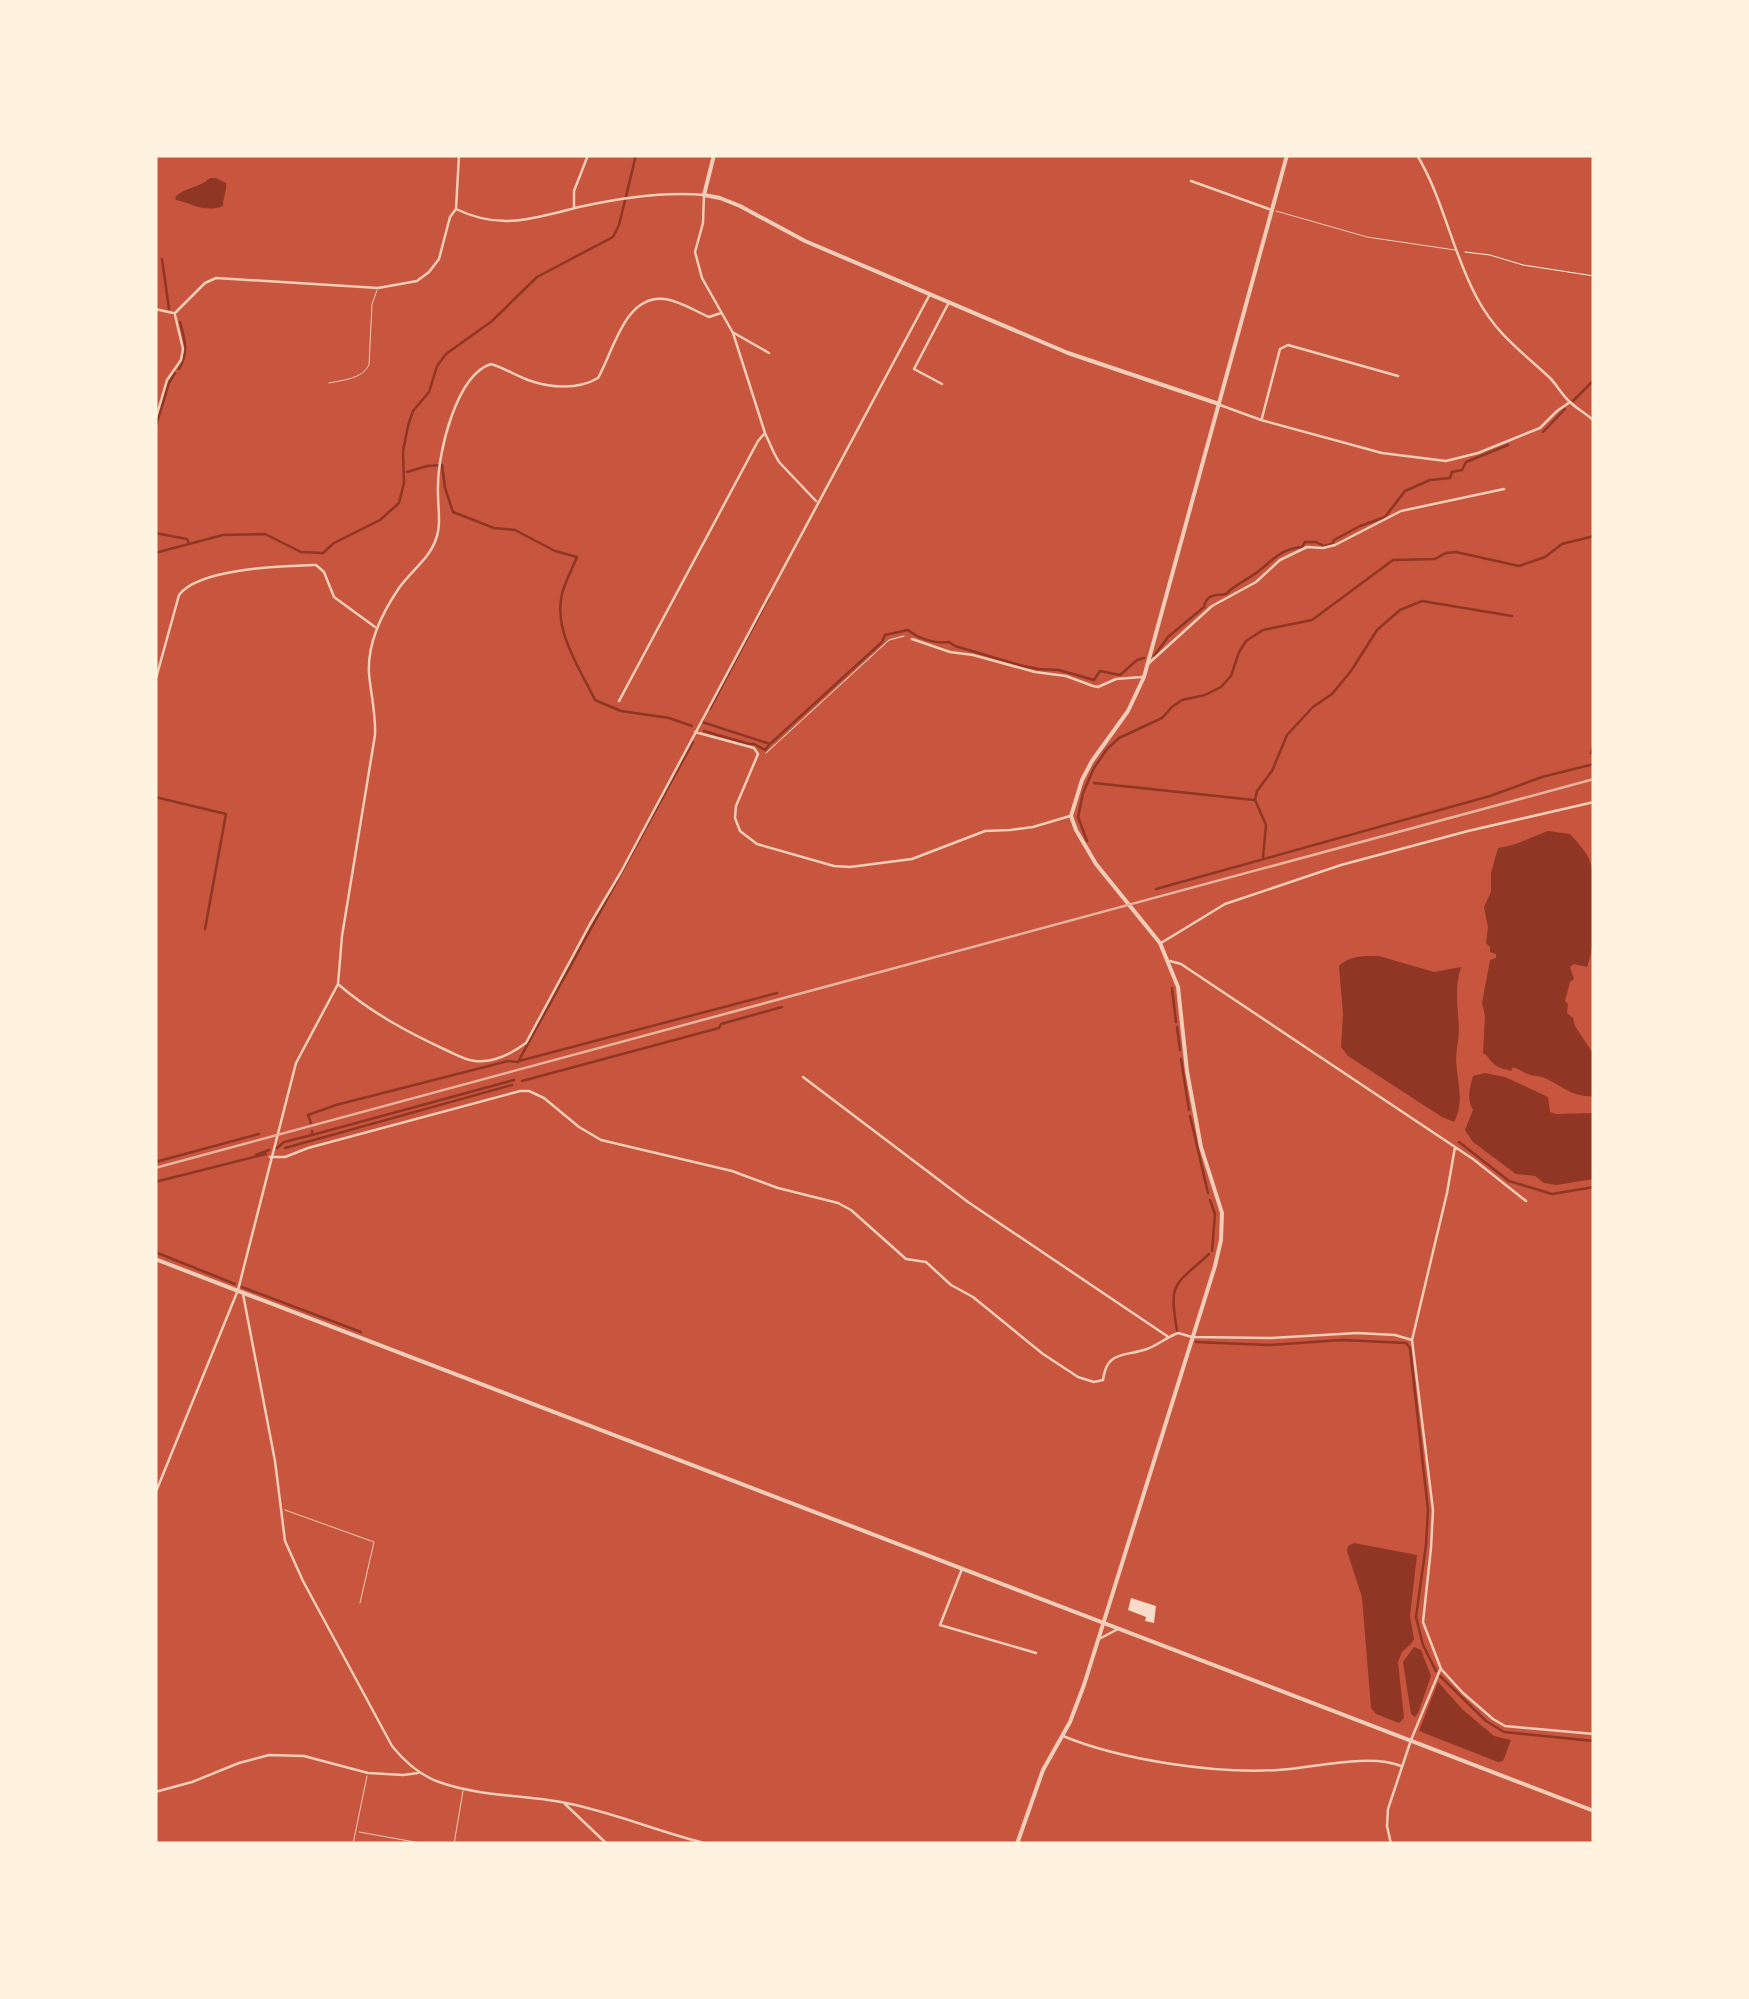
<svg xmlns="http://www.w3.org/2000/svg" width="1749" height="1999" viewBox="0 0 1749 1999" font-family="Barlow,sans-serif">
	<rect width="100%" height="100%" fill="#c8553d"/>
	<path fill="#8f3625" d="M210,178h6l10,5c1,9 -3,14 -3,23 -17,7 -30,-2 -47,-6l-1,-3c10,-10 25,-9 35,-19z
		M1548,831l22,3c7,8 15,16 19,25 9,20 7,87 -2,108l-13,-3 -4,3 4,12 -4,3 -5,19 3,3 -1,9 6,5 2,8 19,29v41c-20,2 -32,-10 -49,-18 -5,-2 -12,-2 -17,-4 -5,-2 -10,-5 -15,-7l-2,4c-6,-2 -14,-3 -18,-8 -5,-4 -4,-7 -10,-10l2,-37 -3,-13 8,-43 6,-2v-4l-6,-2v-5l-4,-4 2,-16 -4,-20 7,-15v-19l7,-25c17,-2 34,-11 50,-17z
		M1379,956l55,16 27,-5c-7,22 -3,39 -2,62 0,10 -3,20 -3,31 1,21 9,42 -2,62l-12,-5 -94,-61 -7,-9 2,-33 -4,-48c11,-11 26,-10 40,-10z
		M1485,1073l20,4 43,20 2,15 6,2 38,-1v66l-38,6 -12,-2 -9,-7 -19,-2 -43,-32 -8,-12 8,-20c-7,-11 -3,-23 0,-34z
		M1354,1543l63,12 -7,61 4,23 -3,5 -9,8 -4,10 6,56 -5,5 -23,-9 -5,-6 -9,-111 -15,-46 1,-5z
		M1414,1647l7,3 10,26 -13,37 -3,4 -4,-3 -8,-52z
		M1438,1682l25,28 31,26 17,4 -8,21 -5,1 -79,-31z"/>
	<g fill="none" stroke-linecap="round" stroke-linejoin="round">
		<path stroke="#8f3625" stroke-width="2.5" d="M162,259l7,50
			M179,369c10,-17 6,-29 1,-47
			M1573,401l21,-21
			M155,429l14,-46 6,-10
			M1543,432l22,-23
			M407,472l20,-6 15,-1 3,23 8,24 41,16 21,2 40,21 22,6c-5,12 -12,25 -15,37 -9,36 18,75 33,106l26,11 48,7 23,8
			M155,533l32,6 2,4
			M155,553l68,-18 42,-1 36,18 22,1 11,-10 46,-23 19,-17 5,-20 -1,-32 5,-25 5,-15 16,-19 8,-26 9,-12 46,-33 45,-44 76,-40 6,-12 17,-70
			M1154,656l14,-19 36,-30c3,-14 11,-11 22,-13 10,-10 23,-15 34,-24 15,-12 21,-21 42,-23l3,-5h11l8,4 8,-2 2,-4 26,-14 25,-9 20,-26 25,-11 20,-2 2,-6 10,-2 4,-8 42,-17
			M710,709l59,-112
			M703,720l-1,2 68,22 112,-102 3,-7 23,-5c11,9 27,14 41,12l6,4 68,20 16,3 20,1 35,10 6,-9 20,4 17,-15 7,-2
			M704,731l45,13h5l11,6 4,-5
			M1591,753l3,-10
			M1094,783l160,17
			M155,797l71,17 -21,115
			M1087,841l-9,-24 5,-24 11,-25 13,-19 12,-11 43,-20 10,-11 10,-7 23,-5 16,-8 10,-11 8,-24 7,-11 17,-11 49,-10 81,-60 42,-1 11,-6 10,-1 63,14 26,-9 17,-13 32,-8
			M1263,857l3,-32 -11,-25 2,-9 15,-20 15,-36 26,-28 19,-13 19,-23 26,-41 23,-20 22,-9 90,15
			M1156,889l334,-93 52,-19 52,-13
			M1172,988l4,34
			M1177,1027l3,23
			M1181,1059l8,51
			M519,1061l258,-68
			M522,1081l197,-53 2,-4 61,-17
			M1190,1116l18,77
			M311,1123l-3,-8 28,-10 172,-44 10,1 175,-320
			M312,1135l202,-55
			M1459,1142l50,39 43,13 42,-7
			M277,1148l7,-6 28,-7v-4
			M285,1148l227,-63
			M256,1155l13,-5
			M155,1162l104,-28
			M155,1182l111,-28
			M1210,1200l5,14 -3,37
			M155,1252l80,32
			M242,1287l119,45
			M1177,1331c-8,-50 -4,-44 32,-77
			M1196,1342l73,3 73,-5 64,3 4,5 18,162 -2,35 -10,72 7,28 13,26
			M1440,1676l46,45 18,11 90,9"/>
	</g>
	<path fill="#f7dbc8" d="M1131,1598l25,8 -2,17 -9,-2 1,-4 -18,-7z"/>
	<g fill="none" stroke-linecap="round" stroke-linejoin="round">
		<path stroke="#fff3e0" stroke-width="1" d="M1465,252l25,3 33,10 71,11
			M766,753l123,-113 15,-4"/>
		<path stroke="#f1ccb7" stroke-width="1" d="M1276,211l91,26 88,13
			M329,383c14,-3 33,-4 40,-18l3,-61 5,-14
			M285,1510l89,32 -14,61
			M359,1832l67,12
			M353,1844l14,-68
			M454,1844l9,-53"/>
		<path stroke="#f1ccb7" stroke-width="2.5" d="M1417,155c27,45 35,97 60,143 20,37 43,52 73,80 7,7 12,17 20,24 7,7 17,12 24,19
			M1191,181l78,28
			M574,207v-16l14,-36
			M456,209c45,22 78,9 123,-2 41,-9 84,-16 125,-12l-1,28 -8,29 7,26 31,55 32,100 9,20 5,9 37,39
			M155,309l18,4
			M175,313l30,-30 11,-5 162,10 39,-7 12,-9 10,-13 11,-42 6,-8 3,-54
			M734,333l35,20
			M942,384l-28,-15 34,-65
			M1220,405l41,15 121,33 64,8 32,-8 62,-25 17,-17 13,-9
			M1262,418l18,-69 8,-4 110,31
			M155,421l12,-41 14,-20 2,-11 -8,-34
			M912,639l38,13 23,3 62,17 31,4 27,10 5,1 18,-8 26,-2
			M1148,664l64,-58 44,-24 24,-22 27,-13 16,1 12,-3 66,-34 103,-22
			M155,682l24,-87c20,-27 104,-29 137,-30l8,7 10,25 41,30
			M619,701l139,-260 6,-7
			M695,732l59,16 4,6 -22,52 -1,12 5,13 17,13 77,22 16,1 62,-8 73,-28 25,-1 23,-3 37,-11
			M1161,943l64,-39 116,-39 127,-34 126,-29
			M1170,961l11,3 292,195 53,42
			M339,985c33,28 68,47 107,65 9,4 19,10 29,11 19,2 36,-7 51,-18l64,-119 31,-52 308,-576
			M803,1077l165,125 199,134
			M1455,1147l-8,46 -35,147 21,170 -2,38 -8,74 18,47 22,24 30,26 12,7 89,8
			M270,1157h15l23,-9 212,-57h9l15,7 35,29 22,13 131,31 46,17 60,15 13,7 55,49 20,3 25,23 22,12 70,57 35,23 16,5 9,-2c4,-30 21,-23 44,-31 11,-4 20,-12 31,-16l14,4 79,1 86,-5 38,2 17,5
			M243,1294l32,167 10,80 18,40 89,165c13,16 27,29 47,36 39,14 82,13 122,20 50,9 97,30 147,42
			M155,1494l83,-204 58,-227 42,-79 4,-48 33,-201c1,-21 -4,-40 -6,-61 -2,-31 13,-61 30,-86 11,-16 31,-30 37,-49 6,-16 1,-36 2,-53 0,-33 18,-111 53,-122 13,4 24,11 37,16 22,8 50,10 70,-2 16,-28 27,-84 67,-79 15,2 30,12 44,18l12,-4
			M962,1569l-22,56 96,28
			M1099,1639l19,-10
			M1063,1736c58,24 152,38 215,34 35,-2 91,-17 123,-4
			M155,1792l37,-10 47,-19 30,-8 35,1 64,17 35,2 15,-2
			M565,1804l42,40
			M1391,1844l-4,-18 1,-17 23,-69 29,-70"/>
		<path stroke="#f1ccb7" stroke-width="4" d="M714,155l-10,40 16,3 20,8 65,35 263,112 151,51
			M155,1259l1439,552
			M1017,1844l26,-74 27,-48 14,-37 131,-419 6,-26 1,-27 -21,-66 -14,-76 -9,-84 -18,-44 -64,-79 -20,-34 -5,-14 11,-36 10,-19 36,-50 16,-34 143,-522"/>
		<path stroke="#e9b49f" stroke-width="2.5" d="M155,1168l1439,-389"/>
	</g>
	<rect width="1749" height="1999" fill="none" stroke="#fff3e0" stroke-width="315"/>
</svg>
